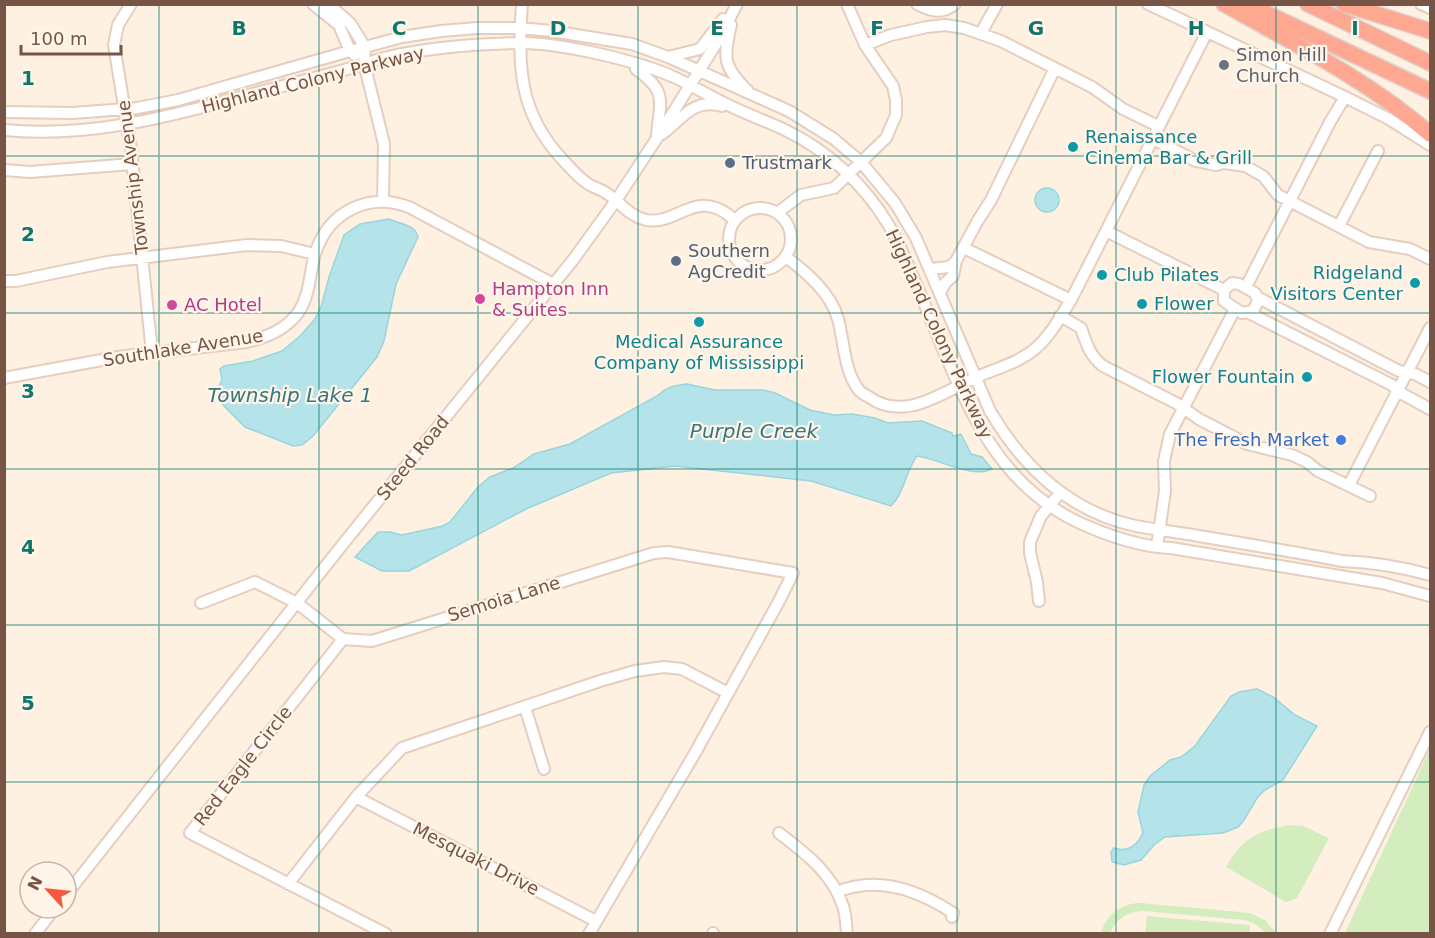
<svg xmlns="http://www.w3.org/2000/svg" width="1435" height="938" viewBox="0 0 1435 938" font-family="'DejaVu Sans',sans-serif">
	<rect width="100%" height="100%" fill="#fef1e1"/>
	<path fill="#d3edbe" d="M1430,749v184h-85z
		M1290,825l13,1 26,12 -32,60 -11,4 -60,-35c16,-28 31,-37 64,-42z
		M1141,903l109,10 16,8 10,12h-10l-11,-9 -10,-4 -103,-9c-15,1 -26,8 -32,22h-9c5,-18 20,-30 40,-30z
		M1147,916l103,9 -1,8h-104z"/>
	<path fill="#b4e4e9" stroke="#99d5dc" stroke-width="1.5" d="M1035 200a12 12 0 1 1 24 0a12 12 0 1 1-24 0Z
		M389,219c10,5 26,5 29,18l-22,47 -12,57 -7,16 -64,79 -11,9 -9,1 -48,-19 -25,-25 -4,-8 6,-15 -2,-10 4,-3 29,-5 29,-10 18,-15 15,-17 7,-15 7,-27 15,-42 16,-11z
		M687,384l28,6h48l12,3 35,17 24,5 18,-1 23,4 13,5 34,-2 30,12 1,3 8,-2 10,20 11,3 10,12c-21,10 -52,-10 -75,-13 -12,16 -12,36 -26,50l-80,-25 -136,-15 -64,7 -85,36 -117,62h-27l-27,-14 23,-25h12l12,3 41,-9 7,-4 28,-35 12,-10 23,-9 21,-14 36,-10 87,-48c12,-10 15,-10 30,-12z
		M1257,689l16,8 22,18 22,11 -34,54 -18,10 -8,8 -13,22 -6,7 -15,6 -58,4 -11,8 -13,15 -17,5 -12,-3 -1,-10 3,-4c14,5 23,-3 29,-15l-5,-21 6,-27 6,-9 20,-16 11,-3 14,-11 36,-50 8,-4z"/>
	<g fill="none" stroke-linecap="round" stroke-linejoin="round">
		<defs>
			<path id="minor" d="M131,4l-13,21 -4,20 17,104 21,204
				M313,4l26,21 11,26 5,4
				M328,4l22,19 15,24 -1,16 20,81 -1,57
				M522,4c-4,61 -4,108 40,155 8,9 16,18 26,25 7,4 15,6 21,11 13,9 20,21 37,25 26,5 44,-22 70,-12 8,3 14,7 18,13
				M917,4c14,7 24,11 38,0
				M1148,4l197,93 44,22 41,26
				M1421,4l9,4
				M731,25c-8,33 -8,42 17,66
				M981,33l16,-29
				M865,45l26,-10 36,-8 18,-2 19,3 37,13 91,46 31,22 35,17
				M668,57l32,-8 23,-30
				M636,69c32,23 24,31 21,66
				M4,112l69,1 64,-5 41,-8 172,-49 52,-14 39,-6 36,-3h43l32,3 80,13 36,13 121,54 45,28 27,23 34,41 21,35 74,173c33,56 80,101 146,115 20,4 42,6 63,10 48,8 96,16 143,25 30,1 60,6 88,14
				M4,130c81,8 161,-12 237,-33 35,-9 69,-18 103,-27 16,-5 31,-10 48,-14 41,-9 84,-12 126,-13 41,-1 121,18 158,35 17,8 33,18 50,26 20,10 40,17 59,26 42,20 79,54 103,94 10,16 17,34 24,51 44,97 69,208 177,252 26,11 54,20 82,21l211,35 48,13
				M662,134c21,-15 30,-36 60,-28
				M1153,139l43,22 20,4 8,-2 21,3 18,10 15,19 91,47 41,7 20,10
				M4,170l26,2 102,-8
				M729 239a31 31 0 1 1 62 0a31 31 0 1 1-62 0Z
				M777,213l24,-18 33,-7 52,-50 10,-23v-15l-3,-14 -28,-41 -18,-41
				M1339,226l39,-75
				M1106,231l118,59
				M964,248l107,52
				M786,257c20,15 45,36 52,62 6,22 6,51 20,70 2,3 7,6 11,8 36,26 75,-6 110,-21 19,-8 41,-14 57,-28 15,-13 24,-31 35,-48l136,-268
				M930,269l19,-2 7,-6
				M4,281h12l91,-19 140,-17 34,1 34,8
				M1232,283l7,1 16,9 3,8 -5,10 -11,2 -18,-12v-11z
				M1246,287l84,-165 15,-25
				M940,293l5,-10 8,-7 3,-15 21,-39 14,-22 64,-132
				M1257,297l142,74 16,3 15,8
				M1249,313l143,72 7,7 31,17
				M1060,316l21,12c5,15 9,28 22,38l73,37 23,16 48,25 45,11 15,7 11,9 52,25
				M4,378l114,-21 129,-15c20,-5 38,-12 51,-29 13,-19 11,-41 18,-62 14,-40 53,-59 93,-44l144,77
				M1349,485l81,-157
				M1157,547l8,-56 -1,-30 6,-27 65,-125
				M1039,601l-2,-19 -7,-29v-11l11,-26 19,-23
				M201,603l54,-21 42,21 46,36 29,2 282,-88 14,-1 125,21 -15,30 -83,150 -106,181
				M343,639l-153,194 196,101
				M525,707l19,62
				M356,797l240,124
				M779,833c26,20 53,40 64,73 3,8 3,18 4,28
				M288,884l68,-87 46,-49 198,-67 35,-10 29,-4 18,2 46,24
				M837,892c41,-17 81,-2 116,21l-1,4
				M66,895l277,-351 230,-284 42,-58 42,-64 62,-99 18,-35
				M713,933v1
				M35,934l20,-26
				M1330,934l100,-202"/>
			<path id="highway" d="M1224,4c71,40 144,76 206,130
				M1247,4l183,87
				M1308,4l122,59
				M1344,4l86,27"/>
		</defs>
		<use href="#minor" stroke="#e5cebf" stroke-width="14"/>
		<use href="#highway" stroke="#dcd3cf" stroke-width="18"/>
		<use href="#minor" stroke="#fff" stroke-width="10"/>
		<use href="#highway" stroke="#fea892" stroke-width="15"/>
	</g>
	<path fill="none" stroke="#0f766e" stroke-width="1.5" stroke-opacity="0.55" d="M159,4v930M319,4v930M478,4v930M638,4v930M797,4v930M957,4v930M1116,4v930M1276,4v930M4,156h1426M4,313h1426M4,469h1426M4,625h1426M4,782h1426"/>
	<circle fill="#6b7280" stroke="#fff5e9" stroke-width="2" cx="1224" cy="65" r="6"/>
	<g fill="#0f9aa8" stroke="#fff5e9" stroke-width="2">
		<circle cx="1073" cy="147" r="6"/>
		<circle cx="1102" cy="275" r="6"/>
		<circle cx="1415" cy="283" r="6"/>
		<circle cx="1142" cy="304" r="6"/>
		<circle cx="699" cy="322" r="6"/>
		<circle cx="1307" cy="377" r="6"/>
	</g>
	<g fill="#5c6f8a" stroke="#fff5e9" stroke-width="2">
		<circle cx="730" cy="163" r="6"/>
		<circle cx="676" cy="261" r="6"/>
	</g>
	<g fill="#d1479c" stroke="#fff5e9" stroke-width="2">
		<circle cx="480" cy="299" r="6"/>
		<circle cx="172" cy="305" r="6"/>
	</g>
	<circle fill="#3f7fe0" stroke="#fff5e9" stroke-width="2" cx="1341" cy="440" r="6"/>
	<g text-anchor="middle" stroke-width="4.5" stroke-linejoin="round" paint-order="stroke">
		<g font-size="18" fill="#5b616d" stroke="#fff5e9" text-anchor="start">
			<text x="1236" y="61">Simon Hill<tspan x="1236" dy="21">Church</tspan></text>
		</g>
		<g font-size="18" fill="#775546" stroke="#fff5e9">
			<text transform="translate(313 80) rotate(-14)" y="6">Highland Colony Parkway</text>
			<text transform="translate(133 177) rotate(-97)" y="6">Township Avenue</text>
			<text transform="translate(939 334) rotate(65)" y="6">Highland Colony Parkway</text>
			<text transform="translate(183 348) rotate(-9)" y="6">Southlake Avenue</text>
			<text transform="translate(413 458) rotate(-51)" y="6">Steed Road</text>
			<text transform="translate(504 599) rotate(-17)" y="6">Semoia Lane</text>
			<text transform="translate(243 766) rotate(-52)" y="6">Red Eagle Circle</text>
			<text transform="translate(476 859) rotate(27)" y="6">Mesquaki Drive</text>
		</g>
		<g font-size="18" fill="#0d838f" stroke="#fff5e9" text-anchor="start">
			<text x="1085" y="143">Renaissance<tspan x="1085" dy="21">Cinema Bar &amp; Grill</tspan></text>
			<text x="1403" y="279" text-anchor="end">Ridgeland<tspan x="1403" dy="21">Visitors Center</tspan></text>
			<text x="1114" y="281">Club Pilates</text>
			<text x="1154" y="310">Flower</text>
			<text x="699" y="348" text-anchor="middle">Medical Assurance<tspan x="699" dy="21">Company of Mississippi</tspan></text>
			<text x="1295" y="383" text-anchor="end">Flower Fountain</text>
		</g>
		<g font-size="18" fill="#4e5e75" stroke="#fff5e9" text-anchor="start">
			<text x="742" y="169">Trustmark</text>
			<text x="688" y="257">Southern<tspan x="688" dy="21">AgCredit</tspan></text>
		</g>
		<g font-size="18" fill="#b23c85" stroke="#fff5e9" text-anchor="start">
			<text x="492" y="295">Hampton Inn<tspan x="492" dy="21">&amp; Suites</tspan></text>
			<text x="184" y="311">AC Hotel</text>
		</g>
		<g font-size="18" fill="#366cbe" stroke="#fff5e9" text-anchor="end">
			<text x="1329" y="446">The Fresh Market</text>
		</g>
		<g font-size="20" font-style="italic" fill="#38767e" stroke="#fff5e9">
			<text x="290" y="402">Township Lake 1</text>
			<text x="754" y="438">Purple Creek</text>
		</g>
	</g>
	<g font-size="20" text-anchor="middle" font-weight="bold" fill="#0f766e" stroke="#fff5e9" stroke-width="4.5" stroke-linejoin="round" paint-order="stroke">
		<text x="239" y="35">B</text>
		<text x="399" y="35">C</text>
		<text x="558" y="35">D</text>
		<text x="717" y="35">E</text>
		<text x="877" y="35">F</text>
		<text x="1036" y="35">G</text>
		<text x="1196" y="35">H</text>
		<text x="1355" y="35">I</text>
		<text x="28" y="85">1</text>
		<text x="28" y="241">2</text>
		<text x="28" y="398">3</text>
		<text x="28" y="554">4</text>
		<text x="28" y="710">5</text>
	</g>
	<rect width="1435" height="938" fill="none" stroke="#775546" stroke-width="12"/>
	<g transform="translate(48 890) rotate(297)"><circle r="28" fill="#fff5e9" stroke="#c9b5a8" stroke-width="1.5"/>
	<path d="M0-4.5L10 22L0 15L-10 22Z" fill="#f35a3b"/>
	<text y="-9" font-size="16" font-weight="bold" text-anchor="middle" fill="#775546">N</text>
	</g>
	<path d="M21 45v9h100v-9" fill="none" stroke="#775546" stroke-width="3"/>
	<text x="30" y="45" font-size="18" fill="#775546" stroke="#fff5e9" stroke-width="4.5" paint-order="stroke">100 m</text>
</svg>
